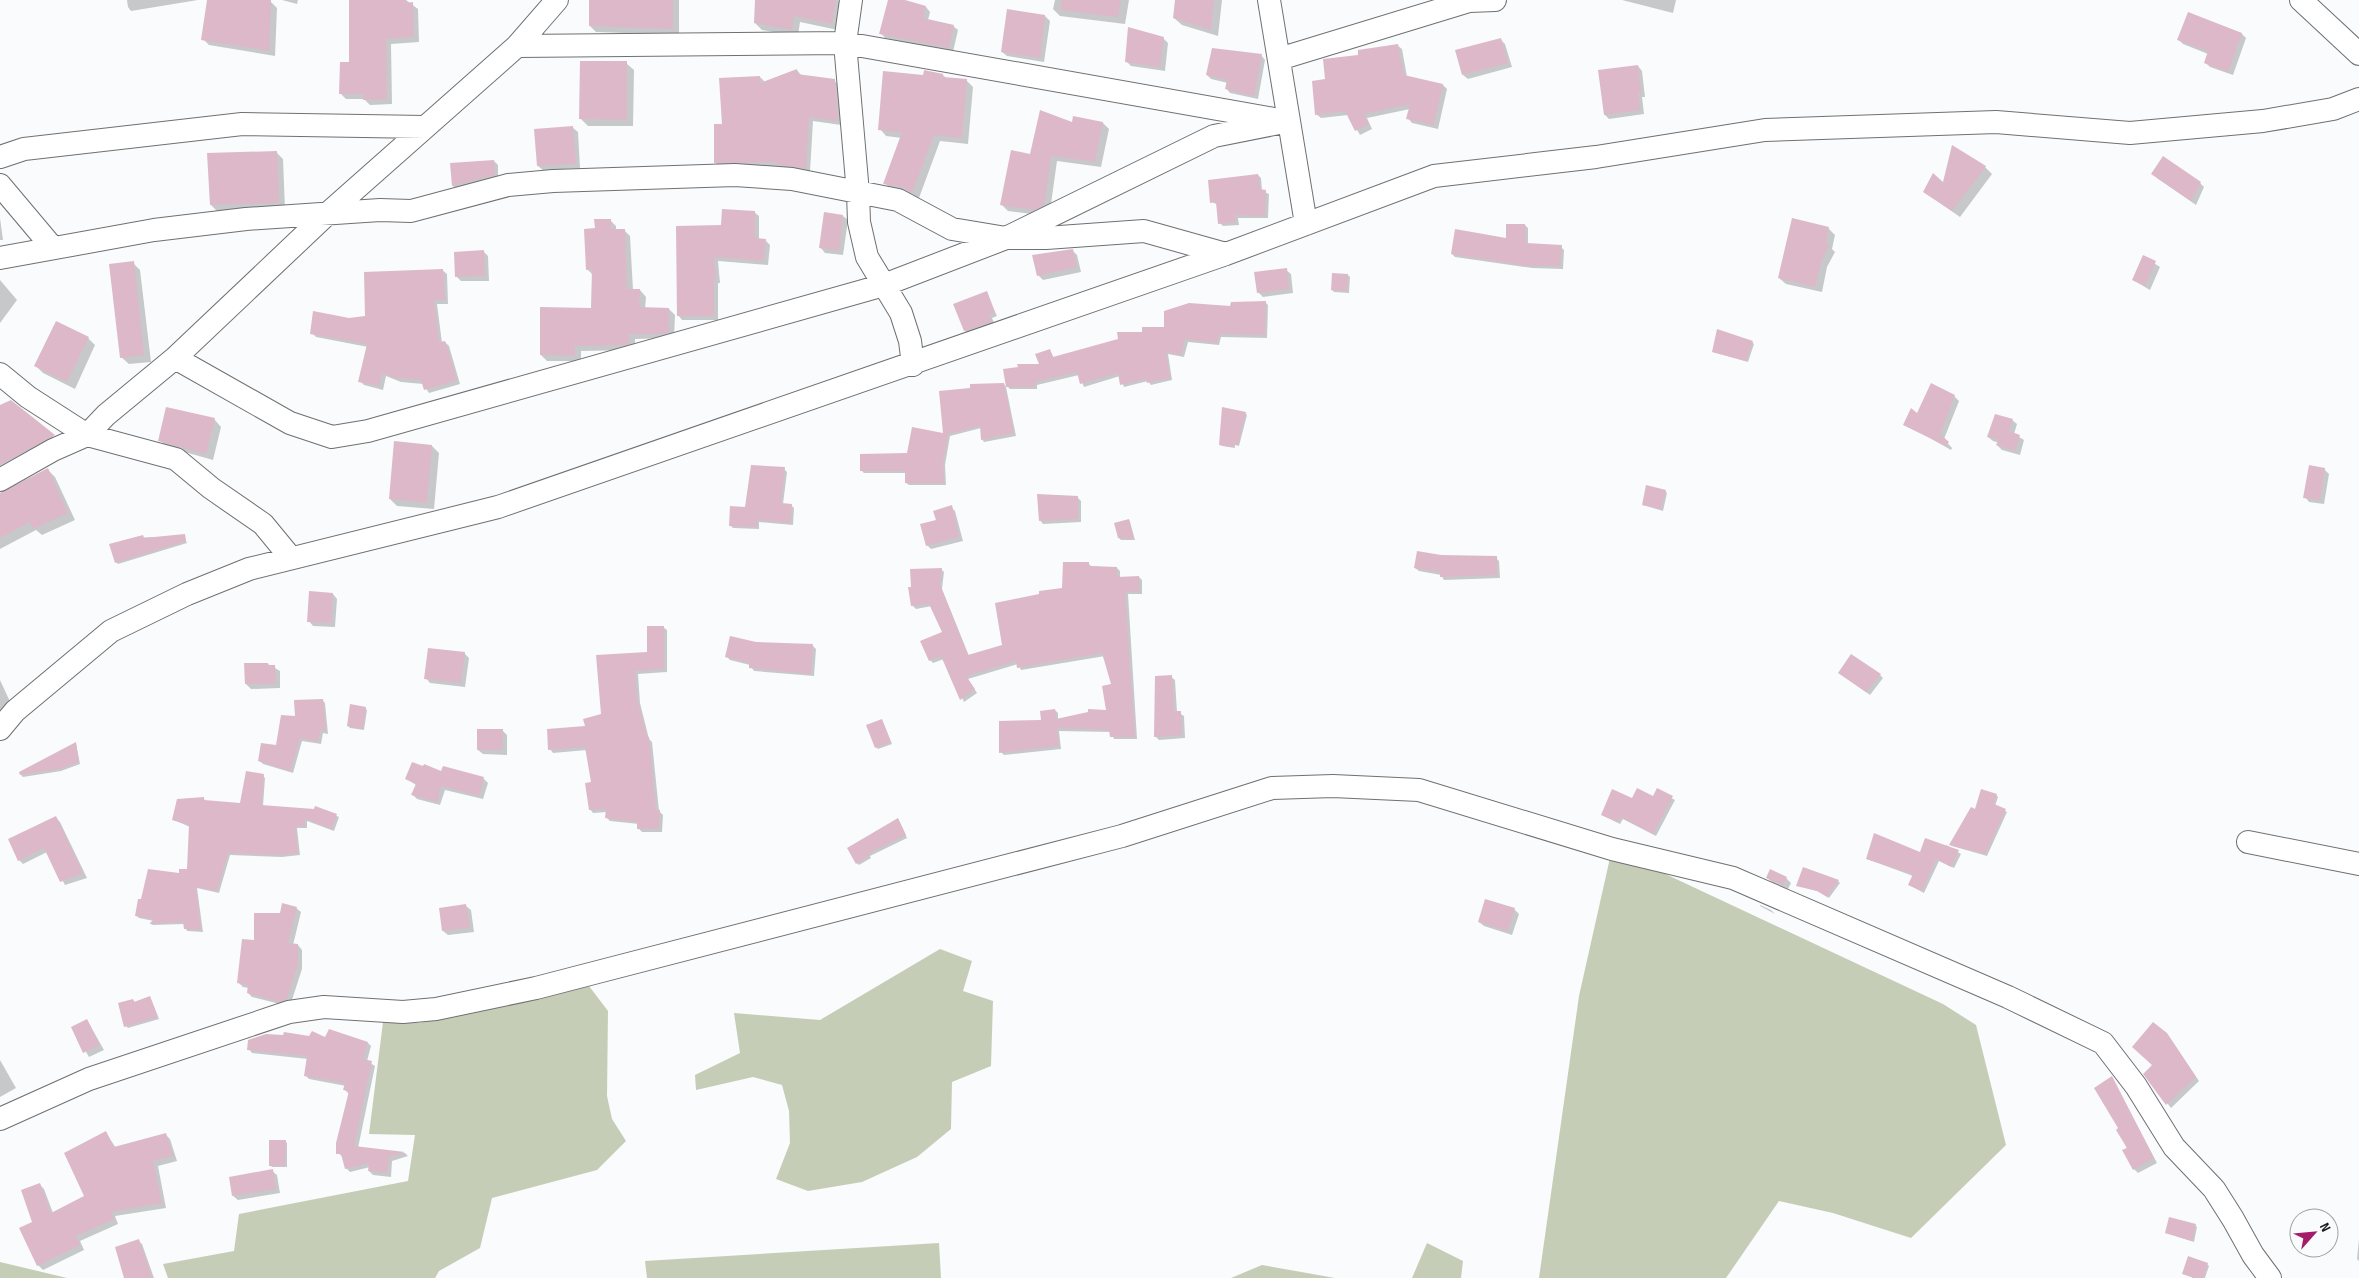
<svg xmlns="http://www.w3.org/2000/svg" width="2359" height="1278" viewBox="0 0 2359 1278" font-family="'Sofia Sans Condensed',sans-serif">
	<rect width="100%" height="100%" fill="#f9fbfd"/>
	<path fill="#c6cdb7" d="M1612,849l331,155 33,21 30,120 -95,93 -78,-25 -54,-12 -53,77h-187l40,-282z
		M940,949l32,12 -9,30 30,10 -2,65 -39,16 -1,47 -34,28 -55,25 -54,9 -32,-12 14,-36 -1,-32 -7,-26 -29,-8 -57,13 -1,-15 45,-22 -6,-40 86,7z
		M589,986l19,25 -1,85 5,23 14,22 -29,29 -105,28 -12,50 -41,23 -4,7h-267l-5,-14 71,-13 5,-37 169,-33 7,-46 -46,-1 14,-112 36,1z
		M939,1243l2,35h-294l-2,-17z
		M1427,1243l36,18 -2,17h-49z
		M0,1262l67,16h-67z
		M1262,1265l73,13h-104z"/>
	<path fill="#0003" d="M127,0h71l-67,11 -3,-4z
		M209,0l62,2 6,6 -2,48 -66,-11 -6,-6z
		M282,0h16l-1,4z
		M350,0h56l12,9 1,33 -28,2 1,60 -22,1 -6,-6h-18l-5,-5 9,-31z
		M590,0h89v35l-83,-3 -6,-6z
		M757,0h81l5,6 -5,24 -38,-8 -2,14 -36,-6 -7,-7z
		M890,0h10l26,7 4,5 -2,8 25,6 5,4 -5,22 -68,-14 -4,-5z
		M1055,0h74l-4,24 -65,-8 -7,-7z
		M1177,0h45l-4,36 -36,-11 -8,-7z
		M1622,0h54l-3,13z
		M2189,14l53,20 4,4 -13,37 -23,-8 -5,-5 3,-8 -25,-10 -4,-4z
		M1045,16l5,5 -6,41 -37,-6 -5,-4z
		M1163,38l5,5 -3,28 -34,-5 -4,-4z
		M1500,39l5,5 7,23 -44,12 -5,-4z
		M1397,45l5,4 5,28 36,8 4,4 -9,40 -26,-6 -4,-5 2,-9 -43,9 5,11 -12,6 -12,-20 -27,3 -5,-4 10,-34 34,-24z
		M1261,55l4,5 -7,39 -28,-6 -4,-5 2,-5 -17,-4 -4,-4z
		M626,63l8,7 -1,56h-45l-8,-8z
		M1638,66l4,5 3,26h-3l2,17 -35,5 -4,-4z
		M797,70l4,5 33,6 5,4 2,40 -28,-4 -3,51 -28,-3 -3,-3 -59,1 -5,-5 8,-36 37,-49 5,5z
		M943,75l3,3 20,2 7,7 -5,57 -28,-3 -21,57 -10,-5 -18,-3 -6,-7 17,-45 -16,-2 -6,-7 44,-53z
		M1074,117l29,6 6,6 -8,38 -44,-6 -7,50 -10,4 -32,-4 -6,-6 29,-50 42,-31z
		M573,128l5,4 2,36 -37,2 -5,-4z
		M1953,147l32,20 7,7 -32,43 -36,-25 20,-8z
		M276,152l7,7 2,50 -67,3 -7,-7z
		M494,161l4,4v14l-41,11 -4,-4 -1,-22z
		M1258,175l3,3 1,13 7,3 -1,24h-30l1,7 -16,1 -3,-3 -2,-18 -6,-3z
		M2157,178l43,5 4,4 -8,18z
		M754,212l5,4v24h6l5,5 -2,20 -50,-4 2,22h-2v37h-36l-4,-5 45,-89z
		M843,216l5,4 -5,35 -18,-2 -4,-5z
		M0,218l3,22h-3z
		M610,220l6,6v4h8l6,6 3,54h7l6,7 -1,12h24l6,6 -1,23 -39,1v10l-3,1 -51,1v10h-34l-6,-6 51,-46 1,-34 -6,-6 9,-39z
		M1525,225l3,3v16l33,3 3,3 -1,19 -31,-1 -77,-11 -3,-3 56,-14z
		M1828,228l7,7 -3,14 3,3 -8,15 -5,25 -36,-8 -7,-6z
		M1073,251l4,4 4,17 -38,8 -4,-4 -5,-20z
		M484,252l4,4 1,25h-28l-5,-5z
		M2144,257l16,10 -10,23 -17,-10z
		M133,263l7,7 11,92 -22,2 -8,-7z
		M442,270l5,4 1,30h-11l5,39 3,-1 4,4 11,38 -31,9 -6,-9 -22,-2 -15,-6 -3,14 -19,-5 -4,-4 8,-34 -52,-10 -4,-4 36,-14 19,-2z
		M1286,270l5,4 2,19 -30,4 -5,-5z
		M1348,275l2,2 -1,16 -15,-1 -2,-2z
		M0,280l17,20 -17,23z
		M986,293l11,23 -5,2 3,7 -26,9 -4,-3z
		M1265,302l3,3 -1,33 -46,-1 -2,8 -31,-3 -4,15 -16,-3 4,26 -21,5 -3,-4 -24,6 -4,-11 -36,11 -5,-12 -42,10v4h-27l-3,-3 34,-20 8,-16 5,8 111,-29 66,-22z
		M88,338l7,7 -20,44 -32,-16 -7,-7z
		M1752,342l2,2 -6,18 -35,-10z
		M1004,384l2,3 10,49 -32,6 -2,-3 -1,-11 -31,8 -5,29 1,20h-37l-3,-2v-10h-42l-3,-3 47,-16 37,-20z
		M1954,396l5,5 -15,38 8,9 -1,2 -46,-26z
		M11,402l49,40 -60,29v-65z
		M1245,413l2,2 -8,31 -4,-1v3l-13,-2 -2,-2z
		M214,419l7,8 -8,33 -46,-13 -7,-7z
		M2012,420l5,4 -3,10 10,6 -4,15 -18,-5 -5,-5 2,-2 -6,-2 -5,-4z
		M432,446l7,7 -5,56 -37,-3 -7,-7z
		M784,469l3,3 -4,32 8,1 3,3 -1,17 -34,-3v7l-26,-1 -3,-3z
		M2324,469l5,5 -5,30 -15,-2 -4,-5z
		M48,470l7,7 20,43 -33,15 -6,-5 -36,19v-56z
		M1665,491l2,2 -4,18 -20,-6z
		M1077,497l4,4v21l-38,2 -3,-4z
		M951,507l4,4 8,30 -32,8 -4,-4 10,-24z
		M1129,520l1,2 5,18h-14l-2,-2z
		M184,536l3,7 -69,21 -2,-2 16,-24z
		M1496,558l3,3 1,17 -56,2 -3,-5 -22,-4 -4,-3z
		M1088,563l3,3 26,2 3,3v7l19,-1 3,3v14h-14l9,145h-23l-3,-7 -52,-1 2,18 -57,6 -3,-3 54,-42 3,3v7l50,-9 5,-26 -8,-29 -84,14 -3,-6 -50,15 9,14 -13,9 -20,-43 -11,4 -3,-3 14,-27 -12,-27 -16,3 -3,-3 -4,-18 32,-19 3,3 -2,17 27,67 35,-10z
		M333,594l4,5 -2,28 -22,-1 -4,-5z
		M663,627l4,3v42l-29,2 2,29 9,36 3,3 7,69 4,4 -1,17h-20l-3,-3v-5l-29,-3 -3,-3v-6l-14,1 -3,-4 3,-26 -6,-33 -34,3 -3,-4 53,-34 45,-62z
		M755,644l58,2 3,3 -2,27 -60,-5 -4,-6 -20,-5 -4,-4z
		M464,653l5,5 -4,29 -35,-4 -4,-5z
		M268,664l12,7v17l-29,1 -5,-5z
		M1880,675l3,3 -13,17 -27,-19z
		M1171,677l4,3 2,32 7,4 1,22 -26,2 -4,-4z
		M0,680l13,28 -13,12z
		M322,700l3,3 3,31 -5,-1 -2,11 -19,-3 -9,32 -30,-9 -3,-3 17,-15 19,-28z
		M365,708l2,2 -3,20 -14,-2 -2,-2z
		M882,720l10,24 -14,5 -2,-2z
		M502,730l5,5v20l-24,-1 -5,-4z
		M76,744l4,20 -19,7 -38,6 -2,-2z
		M441,773l43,6 4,4 -5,16 -38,-9 -5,15 -23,-6 -4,-4 3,-10 -9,-6z
		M263,776l2,2 -2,28 52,4 1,-3 23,10 -5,14 -27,-10v7h-10l3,27 -18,2 -52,-2 -11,38 -22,-5 6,44 -16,-1 -3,-7 -31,1 -2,-1 3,-3 -15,-3 -2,-2 5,-15 46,-31 2,-43 -16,-7 30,-21 2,2 35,3z
		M1657,790l18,10 -19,36 -33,-17 -3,5 -18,-9 30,-16 21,-1z
		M1996,795l2,2 -3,9 12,6 -20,44 -35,-10 -2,-2 25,-34z
		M56,818l4,4 27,56 -22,7 -18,-33 -24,12 -4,-4z
		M898,819l9,19 -37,18 1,2 -12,7 -2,-2z
		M1946,845l15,9 -7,14 -15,-7 -15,32 -15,-8 4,-9 -46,-17 53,-6 25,-5z
		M1767,878h19l5,5 -3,6 -16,-7z
		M1838,881l2,2 -11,15 -9,-6 -22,-7z
		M1760,905l11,5 4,4 -15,-8z
		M466,906l5,4 3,22 -26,3 -5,-4z
		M296,908l5,4 -8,33h5l4,5v19l-11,34 -7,2 -32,-8 -4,-4 1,-5 -6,-1 -5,-5 17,-41 26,-26z
		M1514,909l5,5 -7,21 -28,-9 -5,-4z
		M150,997l9,22 -31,9 -2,-2 7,-26 2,2z
		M87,1020l17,30 -15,7 -17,-29z
		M326,1038l42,5 3,3 -4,15 8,5 -17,82 47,5 3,3 -16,5 -1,16 -18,-2 -4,-4 1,-4 -20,5 -4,-4 -3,-11 -5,-4 11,-59 -4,-4 1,-4 -37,-7 -4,-4 3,-16 -56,-6 -3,-4z
		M2170,1038l29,43 -28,27 -26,-34 9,-9z
		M0,1060l16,28 -16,9z
		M2112,1078l45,85 -19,10 -4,-4 -14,-40z
		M106,1133l10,15 49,-14 5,5 7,22 -19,5 8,42 -51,8 3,8 -38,17 4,9 -41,20 -5,-5 -4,-43 5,-38 5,5 9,24 33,-16z
		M285,1141l2,2v24h-15l-2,-2z
		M272,1171l5,4 3,18 -42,7 -5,-4z
		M2195,1225l2,2 -3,15 -28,-9z
		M2359,1239v22l-2,-2z
		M138,1241l4,3 12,34h-29l-8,-30z
		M2207,1264l2,2 -4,12h-12l-9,-5z"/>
	<path fill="#ddb8c9" d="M207,0h64l-2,51 -68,-11z
		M349,0h57v3l7,-1 1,35 -28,2 1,60 -24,1v-6h-24l1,-32h9z
		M589,0h84v29l-84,-3z
		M755,0h81l-4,24 -38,-8 -2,14 -38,-7z
		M888,0h17l21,6 -3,12 31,7 -5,23 -70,-14z
		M1061,0h60l-3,17 -58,-7z
		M1175,0h39l-3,30 -38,-12z
		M1007,9l38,6 -5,43 -39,-6z
		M2188,12l54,21 -14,39 -24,-9 4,-12 -31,-11z
		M1128,27l36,10 -4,30 -35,-5z
		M1501,38l7,25 -46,12 -7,-25z
		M1398,44l6,31 39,9 -9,41 -28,-6 4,-15 -46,10 5,10 -14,7 -10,-20 -30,4 -3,-34 13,-2 -2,-20 35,-4v-5z
		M1212,48l50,6 -8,42 -29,-7 2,-9 -21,-5z
		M580,61h47v59l-48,-1z
		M1638,65l3,28h-3l2,17 -36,5 -6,-45z
		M797,69v5l38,5 3,37 -1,5 -28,-4 -3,51 -30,-3 1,-3 -63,1v-39h8l-3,-46 41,-2v7z
		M924,70l19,4v3l24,2 -5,59 -28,-3 -22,58 -11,-6 -18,-3 19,-52 -24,-2 5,-59 40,4z
		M1040,110l32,12 1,-6 30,6 -8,40 -44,-6 -7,49 -10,5 -34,-5 11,-55 19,4z
		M573,126l3,38 -39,2 -3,-37z
		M1952,145l34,21 -34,45 -29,-19 10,-19 10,9z
		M277,151l2,52 -69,2 -3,-52z
		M2163,156l38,26 -10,19 -40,-27z
		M494,160l1,15 -43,11 -2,-23z
		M1258,174l2,15 6,1 -1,26 -30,-1 1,7 -18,2 -2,-22 -6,1 -2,-23z
		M722,209l33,2v27l11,1 -2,22 -50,-4 2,22h-2v37h-37l-1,-90 45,-1z
		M824,212l19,3 -4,36 -20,-3z
		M1792,218l37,9 -3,16 3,1 -7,16 -7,27 -37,-9z
		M594,219h17v10h14l2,60h13l-1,18 30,1v24l-8,2h-32v9l-4,2 -50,1v10l-35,-1v-48l51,1 1,-39 -6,1 -2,-41 11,-1z
		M1506,224h19l1,19 36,2 -2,21h-32l-77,-12 4,-25 51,9z
		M1073,249l4,18 -40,9 -5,-21z
		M484,250l1,26 -30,1 -1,-25z
		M2143,255l13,6 -11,25 -13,-6z
		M134,261l10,94 -24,3 -11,-94z
		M1287,268l2,21 -32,4 -3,-21z
		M443,269l2,31h-11l5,42 6,-1 12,39 -33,10 -3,-10 -26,-2 -13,-5 -3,13 -21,-4 9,-38 -57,-10 3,-23 36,7 16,-2 -1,-44z
		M1332,273l16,1 -1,17 -16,-1z
		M987,291l8,21 -6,2 3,8 -28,9 -11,-27z
		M1266,301l-1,34 -46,-1 -2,9 -32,-4 -4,16 -15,-3 4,26 -23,5 -1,-4 -26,6 -2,-12 -38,11 -3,-12 -42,10v5h-29l-3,-18 15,-2 -1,-3h22l-4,-10 15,-5 3,8 65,-18 -1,-7h25v-5h22v-16l25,-8 41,3 1,-4z
		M56,321l33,16 -22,45 -33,-16z
		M1717,329l36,12 -7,20 -34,-9z
		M1004,383l10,50 -33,7 -1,-14 -32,8 -5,28 1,21h-39v-12h-45v-17l47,-1 5,-26 31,6 -4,-42 31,-3v-4z
		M1931,383l24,12 -15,39 9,8 -3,4 -43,-21 8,-17 6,5z
		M11,400l44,35 -55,30v-60z
		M166,407l49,11 -9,36 -48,-13z
		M1222,407l24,5 -8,33 -4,-1 -1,3 -14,-2z
		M1995,414l18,5 -4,12 11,4 -5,16 -19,-6 3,-6 -12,-2z
		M394,441l38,4 -5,58 -38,-4z
		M751,465l34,2 -4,36 11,1 -2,19 -33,-3v7l-28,-1 1,-20 15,1z
		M2309,465l16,3 -5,32 -17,-2z
		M48,468l20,45 -35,16 -3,-7 -30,16v-45z
		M1646,485l20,5 -5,19 -19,-4z
		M1037,494l41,2v23l-39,2z
		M952,505l7,32 -33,9 -6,-22 16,-4 -3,-9z
		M1129,519l5,20 -16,-1 -4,-15z
		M185,534l1,7 -71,22 -6,-19 34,-9 1,3z
		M1417,551l24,4 56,1v19l-57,2v-5l-26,-4z
		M1063,562h26v4l28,1v10l22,-1 1,15 -15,1 10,145h-25l-1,-7 -52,-2 2,18 -60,7v-32l42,-1 -1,-9 15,-2 1,10 32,-7v-3l18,1 -4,-24 9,-2 -9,-31 -85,15 -1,-7 -50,15 9,13 -15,11 -19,-44 -12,5 -9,-20 22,-9 -13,-28 -18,2 -3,-19h3l-1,-18 32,-1 -2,17 28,70 34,-10 -7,-42 44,-9v-3l23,-3z
		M309,591l24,2 -2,30 -24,-1z
		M647,626h17v43l-29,2 2,27 10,39h2l7,73h4l-1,19h-22v-7l-32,-4 1,-9 -17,1 -4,-27 6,-1 -6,-35 -37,3 -1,-21 38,-3 -2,-7 18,-5 -5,-59 51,-3z
		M730,636l26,6 57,2 -2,30 -62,-6v-5l-24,-6z
		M428,648l37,4 -4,31 -37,-4z
		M1851,654l30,20 -15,18 -28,-19z
		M244,663h24v2h7l1,19h-31z
		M1172,675l2,36h7l1,24 -28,2 1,-61z
		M323,699l3,32 -6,-1 -2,12 -18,-4 -10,33 -32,-10 3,-18 15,2 5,-30 14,1 -1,-16z
		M350,704l16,3 -3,22 -16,-3z
		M882,719l9,23 -16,6 -9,-23z
		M477,729h26l-1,21h-25z
		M76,742l3,20 -20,7 -39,6 -1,-3z
		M412,762l11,4 1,-2 17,7 2,-5 41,11 -5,19 -38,-10 -4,16 -26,-7 5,-11 -11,-5z
		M246,771l18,3 -3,31 53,4 1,-3 22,8 -5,15 -27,-10v8l-10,-1 3,27 -19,2 -51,-2 -11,38 -21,-4 5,43 -17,-1 -1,-7 -34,2 5,-5 -19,-3 3,-17h3l7,-30 31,4v-4h8l2,-44 -17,-5 5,-21 27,-2v3l36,3z
		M1637,788l16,8 4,-8 16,8 -20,38 -33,-17 -3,5 -16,-7 11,-26 20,9z
		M1981,789l16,5 -3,10 12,5 -21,45 -36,-9 22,-38 4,2z
		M56,816l27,57 -23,9 -16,-34 -26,13 -10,-22z
		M898,818l8,17 -37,18 1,2 -14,9 -9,-16z
		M1874,833l46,19 5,-14 34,12 -8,17 -15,-8 -14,32 -14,-6 5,-11 -47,-15z
		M1803,867l36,13 -12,17 -10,-6 -21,-5z
		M1770,869l17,8 -4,8 -17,-7z
		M1485,899l30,9 -7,23 -30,-9z
		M282,903l15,4 -9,36 10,1v20l-11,35 -8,3 -32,-9 1,-8 -11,-2 5,-44 12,1v-27h26z
		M466,904l4,24 -28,3 -3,-23z
		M150,996l8,21 -34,10 -6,-24 15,-4 1,3z
		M87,1019l13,26 -17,8 -12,-26z
		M2153,1022l14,11 29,44 -30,28 -23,-31 9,-9 -20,-18z
		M329,1029l39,13 -5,17 9,2 -18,85 51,6 -16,5 -2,16 -19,-2 1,-8 -24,6 -4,-15h-5v-11l13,-52 -6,-1 2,-7 -41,-7 3,-20 -60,-6 1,-10 18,-6 17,1 1,-3 25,4 3,-5 13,6z
		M2112,1076l42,82 -21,12 -11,-20 5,-2 -11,-18 2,-2 -24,-40z
		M106,1131l8,16 52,-14 7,23 -20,5 9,42 -51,9 3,7 -38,17 4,9 -43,21 -18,-38 13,-6 -11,-32 19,-7 11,30 33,-17 -20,-43z
		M269,1140h17l-1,26h-16z
		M273,1169l3,20 -44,7 -3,-19z
		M2169,1217l27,7 -4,17 -27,-8z
		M139,1239l13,39h-28l-9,-31z
		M2188,1256l20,7 -5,15h-9l-12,-4z"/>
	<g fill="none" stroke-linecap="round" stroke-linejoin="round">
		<defs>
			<path id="minor" d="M851,0l-6,43 13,150 1,29 8,35 34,56 9,28 3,24
				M1269,0l37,224
				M2301,0l58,54
				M517,46l328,-3 429,76
				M1279,59l190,-58 26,-1
				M0,157l24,-8 218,-25 183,3
				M0,185l53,63
				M0,258l154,-28 92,-11 134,-9 31,1 97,-26 45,-4 182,-6 57,4 106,21 54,29 54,9h40l98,-7 82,23
				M175,358l115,65 42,14 36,-6 516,-146 122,-47 208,-102 75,-15
				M0,374l28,23 59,38 19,-20 69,-57 151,-143 191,-169 40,-46
				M0,480l53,-30 34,-15 89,24 35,29 52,36 28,34
				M0,729l15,-18 96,-80 76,-37 62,-25 249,-62 728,-253 208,-78 162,-19 169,-27 231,-8 134,11 133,-12 70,-12 26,-10
				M2248,842l111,22
				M0,1119l89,-40 200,-67 35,-5 79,5 33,-3 100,-21 586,-152 150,-48 61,-2 86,4 193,59 121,29 275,119 95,46 33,43 38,61 40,42 19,30 20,36 17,23"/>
		</defs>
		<use href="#minor" stroke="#6e7072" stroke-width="24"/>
		<use href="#minor" stroke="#fff" stroke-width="22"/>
	</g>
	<g transform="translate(2314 1233) rotate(63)"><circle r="24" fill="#f9fbfd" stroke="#9fa0a2"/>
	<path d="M0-4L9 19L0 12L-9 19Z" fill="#a31d69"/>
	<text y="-8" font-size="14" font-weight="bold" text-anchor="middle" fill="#171819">N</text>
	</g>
</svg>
